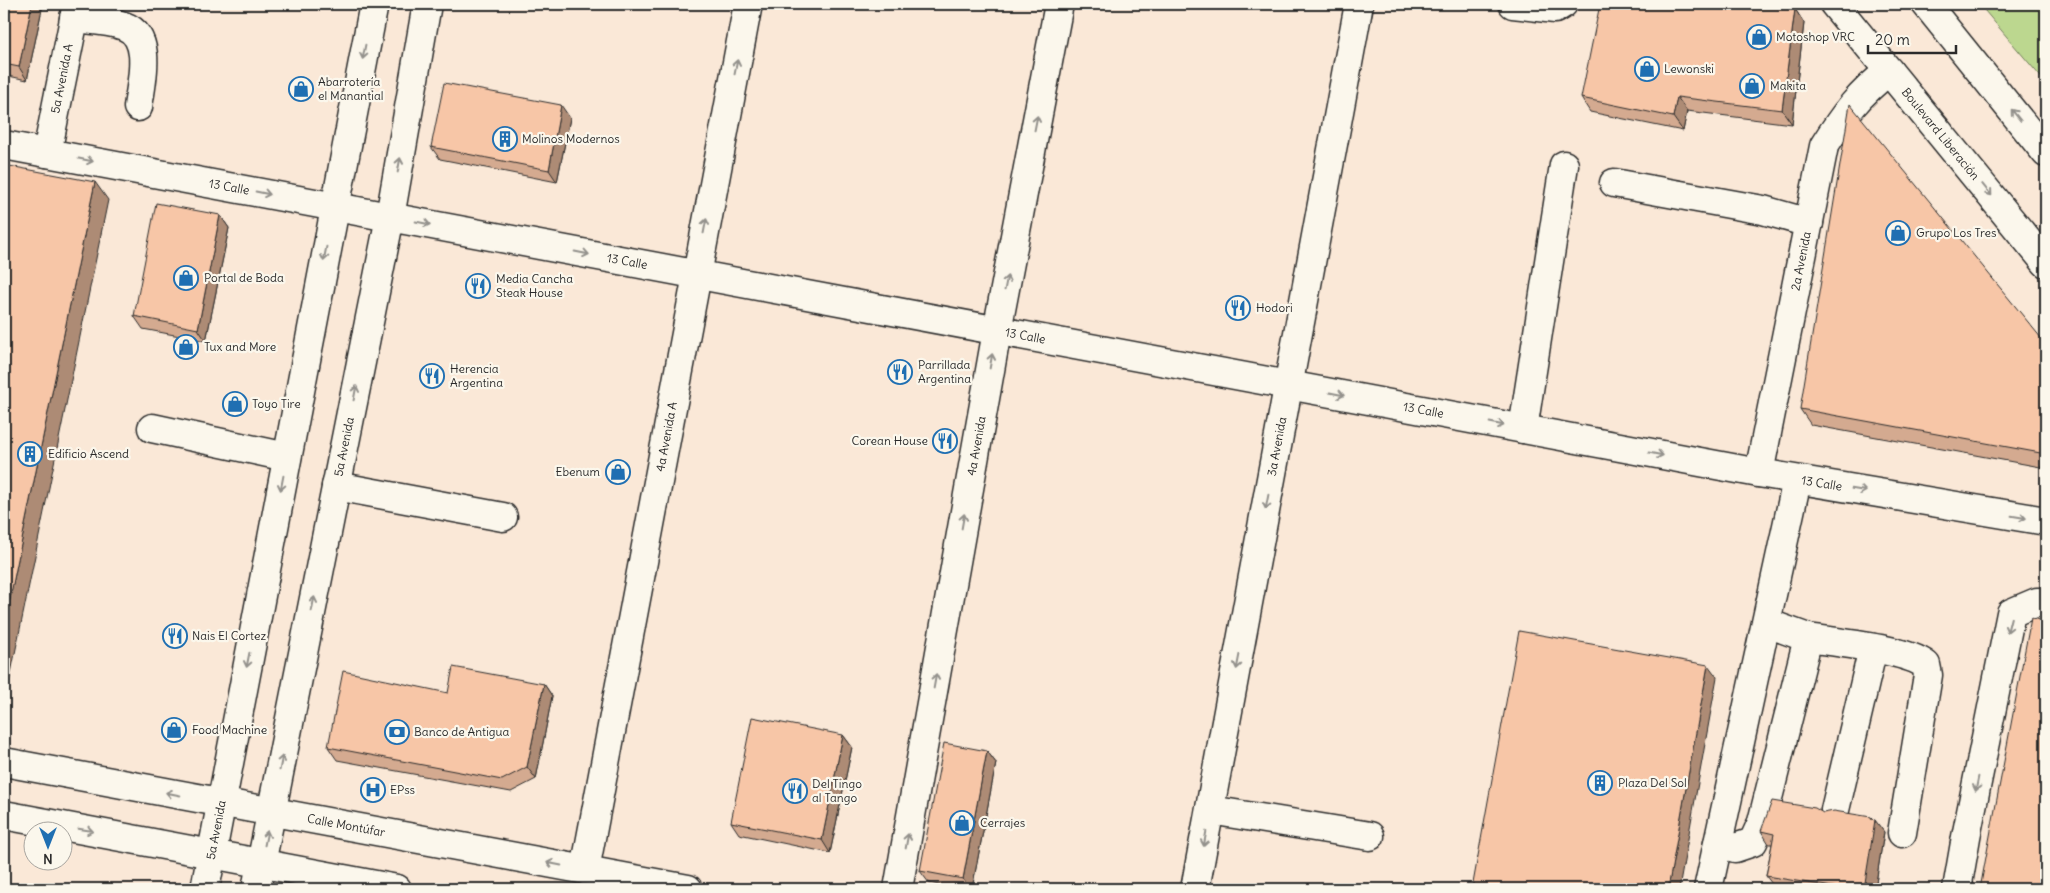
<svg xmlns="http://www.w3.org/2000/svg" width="2050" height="893" viewBox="0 0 2050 893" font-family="Delius,sans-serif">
	<rect width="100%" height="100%" fill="#fae8d7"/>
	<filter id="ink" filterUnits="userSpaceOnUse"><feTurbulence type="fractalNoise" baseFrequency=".02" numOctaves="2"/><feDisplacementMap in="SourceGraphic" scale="10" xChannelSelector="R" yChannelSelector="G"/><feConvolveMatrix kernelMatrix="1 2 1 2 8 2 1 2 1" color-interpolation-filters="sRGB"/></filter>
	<g filter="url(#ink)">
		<path fill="#bcd78f" stroke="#74815d" d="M1979,4h67v79z"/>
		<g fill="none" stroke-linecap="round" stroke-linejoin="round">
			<defs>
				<g id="minor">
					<path d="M1513,4l42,5 8,-5"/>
					<path d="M74,18c16,2 34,2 50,8 30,11 17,57 14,81"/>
					<path id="s1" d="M4,145l1755,328 287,48"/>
					<path id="s2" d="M47,153l30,-149"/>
					<path d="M1614,183l149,27 46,13"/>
					<path d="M152,428l135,29"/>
					<path d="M1523,429l41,-264"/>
					<path id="s3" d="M1759,473l65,-327c20,-32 35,-52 65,-75"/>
					<path d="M336,486l167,31"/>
					<path d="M1808,638c27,4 98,11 118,27l2,10 -26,158"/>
					<path d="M1210,810l160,26"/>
					<path d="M1835,810l38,-162"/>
					<path d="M1718,843l17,5 18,-6 9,-20 46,-184 -41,-15"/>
					<path id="s4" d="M585,870l163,-866"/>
					<path id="s5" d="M205,889l169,-885"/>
					<path id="s6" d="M256,889l134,-672 37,-213"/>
					<path id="s7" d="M898,889l99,-558 62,-327"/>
					<path id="s8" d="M1195,889l164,-885"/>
					<path d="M1708,889l89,-409"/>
					<path d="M1957,889l9,-52 45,-224 26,-11h9"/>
				</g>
				<g id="major">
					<path id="s9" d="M4,762l684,127"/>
					<path d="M4,815l393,74"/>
				</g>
				<g id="highway">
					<path id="s10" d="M1834,4l212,259"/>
					<path d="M1926,4l120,149"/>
				</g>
			</defs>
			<use href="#minor" stroke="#2b2b2b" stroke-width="31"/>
			<use href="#major" stroke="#2b2b2b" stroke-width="31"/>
			<use href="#highway" stroke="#2b2b2b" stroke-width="31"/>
			<use href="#minor" stroke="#fbf7ec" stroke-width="28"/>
			<use href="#major" stroke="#fbf7ec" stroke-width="28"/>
			<use href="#highway" stroke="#fbf7ec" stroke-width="28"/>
		</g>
		<path fill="#d4aa90" stroke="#2b2b2b" d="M4,4h39l-16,76 -23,-5z
			M1795,9l9,14 -12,101 -105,-13 -4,20 -93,-19 -9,-14z
			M570,118l-13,64 -117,-23 -9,-12z
			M220,215l9,13 -23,113 -63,-12 -9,-13z
			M2046,344v124l-235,-43 -11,-16z
			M544,684l8,12 -16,83 -25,13 -174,-32 -9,-13 120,-54z
			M843,735l9,12 -22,106 -91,-19 -8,-12z
			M987,751l9,12 -24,126h-11l-32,-6 -9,-12z
			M1871,817l13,15 -9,57h-94l-6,-1 -9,-12 6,-32h-3l-8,-13z"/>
		<path fill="#ad8b75" stroke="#2b2b2b" d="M32,4h11l-16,76 -8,-13z
			M1795,9l9,14 -12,101 -10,-14z
			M1677,97l10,14 -4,20 -10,-14z
			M561,105l9,13 -13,64 -8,-12z
			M95,182l13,18 -104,507v-79z
			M220,215l9,13 -23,113 -8,-12z
			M1708,665l9,12 -38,212h-11z
			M544,684l8,12 -16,83 -9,-12z
			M843,735l9,12 -22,106 -8,-13z
			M987,751l9,12 -24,126h-2l-7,-10z
			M1871,817l4,6v-3l9,12 -9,57h-11z"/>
		<path fill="#f7c6a7" stroke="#2b2b2b" d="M4,4h28l-13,63 -15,-3z
			M1600,4h190l5,5 -13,101 -105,-13 -4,20 -92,-19z
			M444,83l117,22 -12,65 -118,-23z
			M1850,104l196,240v110l-246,-45z
			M4,165l91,17 -91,446z
			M156,203l64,12 -22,114 -64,-13z
			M2031,618l15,3v268h-66z
			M1519,631l189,34 -40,224h-196z
			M453,667l91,17 -17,83 -25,13 -174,-33 15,-76 105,22z
			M752,717l91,18 -21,105 -91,-18z
			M944,743l43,8 -24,128 -43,-8z
			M1772,801l43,7 8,5 11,-2 37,6v2l4,1 -11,69h-19l-79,-13 8,-42 -13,-3z"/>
		<defs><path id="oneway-shaft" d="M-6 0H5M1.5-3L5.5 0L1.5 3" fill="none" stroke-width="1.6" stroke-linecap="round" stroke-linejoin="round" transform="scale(1.25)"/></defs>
		<g stroke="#93918c">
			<use href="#oneway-shaft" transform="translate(364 52) rotate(101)"/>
			<use href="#oneway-shaft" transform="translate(736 67) rotate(-79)"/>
			<use href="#oneway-shaft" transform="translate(2016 115) rotate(-129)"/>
			<use href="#oneway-shaft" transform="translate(1036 123) rotate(-79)"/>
			<use href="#oneway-shaft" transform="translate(86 160) rotate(11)"/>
			<use href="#oneway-shaft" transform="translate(399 165) rotate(-80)"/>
			<use href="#oneway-shaft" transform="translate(1987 190) rotate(51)"/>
			<use href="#oneway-shaft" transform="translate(263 193) rotate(11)"/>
			<use href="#oneway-shaft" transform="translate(423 223) rotate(11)"/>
			<use href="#oneway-shaft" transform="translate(705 226) rotate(-79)"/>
			<use href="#oneway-shaft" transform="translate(582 253) rotate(11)"/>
			<use href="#oneway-shaft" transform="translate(325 254) rotate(101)"/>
			<use href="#oneway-shaft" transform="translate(1006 283) rotate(-79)"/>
			<use href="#oneway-shaft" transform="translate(991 361) rotate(-80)"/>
			<use href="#oneway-shaft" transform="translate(355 393) rotate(-79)"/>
			<use href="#oneway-shaft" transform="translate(1337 394) rotate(11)"/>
			<use href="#oneway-shaft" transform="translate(1497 424) rotate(11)"/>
			<use href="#oneway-shaft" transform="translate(1656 454) rotate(11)"/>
			<use href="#oneway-shaft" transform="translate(282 483) rotate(101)"/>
			<use href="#oneway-shaft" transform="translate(1859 490) rotate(9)"/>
			<use href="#oneway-shaft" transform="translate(1267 502) rotate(101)"/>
			<use href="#oneway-shaft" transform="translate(2019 517) rotate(9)"/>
			<use href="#oneway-shaft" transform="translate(963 521) rotate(-80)"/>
			<use href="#oneway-shaft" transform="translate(313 604) rotate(-79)"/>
			<use href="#oneway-shaft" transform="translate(2009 625) rotate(104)"/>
			<use href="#oneway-shaft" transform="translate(248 660) rotate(101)"/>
			<use href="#oneway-shaft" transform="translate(1238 662) rotate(101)"/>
			<use href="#oneway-shaft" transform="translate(935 681) rotate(-80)"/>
			<use href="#oneway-shaft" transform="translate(281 763) rotate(-79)"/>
			<use href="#oneway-shaft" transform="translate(1977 784) rotate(101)"/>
			<use href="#oneway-shaft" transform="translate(173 794) rotate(-169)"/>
			<use href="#oneway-shaft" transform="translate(86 830) rotate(10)"/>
			<use href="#oneway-shaft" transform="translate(266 838) rotate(-79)"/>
			<use href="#oneway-shaft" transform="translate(1205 839) rotate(100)"/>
			<use href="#oneway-shaft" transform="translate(907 841) rotate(-80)"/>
			<use href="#oneway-shaft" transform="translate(554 864) rotate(-169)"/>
		</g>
	</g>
	<defs>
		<symbol id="shop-ring" viewBox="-11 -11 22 22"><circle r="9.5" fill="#fbf7ec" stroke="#1f6fb2" stroke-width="1.5"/><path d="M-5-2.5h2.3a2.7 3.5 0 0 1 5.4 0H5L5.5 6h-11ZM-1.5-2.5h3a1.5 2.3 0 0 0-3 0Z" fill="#1f6fb2"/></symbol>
		<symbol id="building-ring" viewBox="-11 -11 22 22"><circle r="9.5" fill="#fbf7ec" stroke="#1f6fb2" stroke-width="1.5"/><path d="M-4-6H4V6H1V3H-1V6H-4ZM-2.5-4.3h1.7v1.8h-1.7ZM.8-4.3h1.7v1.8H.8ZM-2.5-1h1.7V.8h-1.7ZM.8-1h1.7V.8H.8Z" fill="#1f6fb2"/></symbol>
		<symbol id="restaurant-ring" viewBox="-11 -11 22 22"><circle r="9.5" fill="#fbf7ec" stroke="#1f6fb2" stroke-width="1.5"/><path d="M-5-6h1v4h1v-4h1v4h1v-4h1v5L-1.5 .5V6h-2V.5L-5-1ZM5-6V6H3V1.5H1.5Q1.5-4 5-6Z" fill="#1f6fb2"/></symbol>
		<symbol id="bank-ring" viewBox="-11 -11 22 22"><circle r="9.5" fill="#fbf7ec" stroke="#1f6fb2" stroke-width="1.5"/><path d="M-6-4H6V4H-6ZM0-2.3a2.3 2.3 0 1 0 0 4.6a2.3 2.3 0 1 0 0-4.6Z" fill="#1f6fb2"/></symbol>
		<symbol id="hospital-ring" viewBox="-11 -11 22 22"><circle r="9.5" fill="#fbf7ec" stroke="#1f6fb2" stroke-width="1.5"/><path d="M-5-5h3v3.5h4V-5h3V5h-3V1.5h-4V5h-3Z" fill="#1f6fb2"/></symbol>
	</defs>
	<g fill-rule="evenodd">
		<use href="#shop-ring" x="1745" y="23" width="28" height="28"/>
		<use href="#shop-ring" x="1633" y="55" width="28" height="28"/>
		<use href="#shop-ring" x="1738" y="72" width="28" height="28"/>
		<use href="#shop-ring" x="287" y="75" width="28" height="28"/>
		<use href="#building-ring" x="491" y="125" width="28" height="28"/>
		<use href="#shop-ring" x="1884" y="219" width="28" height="28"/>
		<use href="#shop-ring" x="172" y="264" width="28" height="28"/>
		<use href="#restaurant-ring" x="464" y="272" width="28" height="28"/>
		<use href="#restaurant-ring" x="1224" y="294" width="28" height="28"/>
		<use href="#shop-ring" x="172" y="333" width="28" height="28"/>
		<use href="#restaurant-ring" x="886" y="358" width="28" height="28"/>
		<use href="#restaurant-ring" x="418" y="362" width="28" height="28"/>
		<use href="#shop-ring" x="221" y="390" width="28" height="28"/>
		<use href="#restaurant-ring" x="931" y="427" width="28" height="28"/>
		<use href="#building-ring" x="16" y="440" width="28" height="28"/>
		<use href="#shop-ring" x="604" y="458" width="28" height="28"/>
		<use href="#restaurant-ring" x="161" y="622" width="28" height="28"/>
		<use href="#shop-ring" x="160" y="716" width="28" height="28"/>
		<use href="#bank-ring" x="383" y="718" width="28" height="28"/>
		<use href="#building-ring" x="1586" y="769" width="28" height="28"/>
		<use href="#hospital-ring" x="359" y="776" width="28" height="28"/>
		<use href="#restaurant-ring" x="781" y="777" width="28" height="28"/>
		<use href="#shop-ring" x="948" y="809" width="28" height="28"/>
	</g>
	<g text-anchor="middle" stroke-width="4.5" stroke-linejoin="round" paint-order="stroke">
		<g font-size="12" fill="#2b2b2b" stroke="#fbf7ec" text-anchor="start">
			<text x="1776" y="41">Motoshop VRC</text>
			<text x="1664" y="73">Lewonski</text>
			<text x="318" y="86">Abarrotería<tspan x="318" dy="14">el Manantial</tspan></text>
			<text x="1770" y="90">Makita</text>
			<text x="522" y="143">Molinos Modernos</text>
			<text x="1916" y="237">Grupo Los Tres</text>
			<text x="204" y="282">Portal de Boda</text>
			<text x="496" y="283">Media Cancha<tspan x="496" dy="14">Steak House</tspan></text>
			<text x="1256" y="312">Hodori</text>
			<text x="204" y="351">Tux and More</text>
			<text x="918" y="369">Parrillada<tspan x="918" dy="14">Argentina</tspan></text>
			<text x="450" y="373">Herencia<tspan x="450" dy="14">Argentina</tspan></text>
			<text x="252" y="408">Toyo Tire</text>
			<text x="928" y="445" text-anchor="end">Corean House</text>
			<text x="48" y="458">Edificio Ascend</text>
			<text x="600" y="476" text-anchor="end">Ebenum</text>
			<text x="192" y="640">Nais El Cortez</text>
			<text x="192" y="734">Food Machine</text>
			<text x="414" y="736">Banco de Antigua</text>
			<text x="1618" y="787">Plaza Del Sol</text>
			<text x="812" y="788">Del Tingo<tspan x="812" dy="14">al Tango</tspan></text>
			<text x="390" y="794">EPss</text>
			<text x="980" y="827">Cerrajes</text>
		</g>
		<g font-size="12" fill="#2b2b2b" stroke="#fbf7ec">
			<text dy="4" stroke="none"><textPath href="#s2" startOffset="76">5a Avenida A</textPath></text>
			<text dy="4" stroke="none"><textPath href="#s10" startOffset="168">Boulevard Liberación</textPath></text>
			<text dy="4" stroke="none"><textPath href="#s1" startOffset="229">13 Calle</textPath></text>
			<text dy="4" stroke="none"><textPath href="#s1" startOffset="634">13 Calle</textPath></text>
			<text dy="4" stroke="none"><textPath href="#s3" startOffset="216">2a Avenida</textPath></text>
			<text dy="4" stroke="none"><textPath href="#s1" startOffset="1039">13 Calle</textPath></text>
			<text dy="4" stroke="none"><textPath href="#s1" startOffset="1444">13 Calle</textPath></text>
			<text dy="4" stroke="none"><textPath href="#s4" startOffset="441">4a Avenida A</textPath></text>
			<text dy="4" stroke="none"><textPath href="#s7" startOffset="450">4a Avenida</textPath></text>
			<text dy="4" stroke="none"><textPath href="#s6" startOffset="451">5a Avenida</textPath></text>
			<text dy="4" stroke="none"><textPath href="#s8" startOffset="450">3a Avenida</textPath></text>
			<text dy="4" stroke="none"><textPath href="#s1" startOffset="1849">13 Calle</textPath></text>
			<text dy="4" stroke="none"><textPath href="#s9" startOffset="348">Calle Montúfar</textPath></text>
			<text dy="4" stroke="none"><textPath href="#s5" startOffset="60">5a Avenida</textPath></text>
		</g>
	</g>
	<rect width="2050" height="893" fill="none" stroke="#fbf7ec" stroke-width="20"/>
	<rect x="10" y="10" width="2030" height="873" fill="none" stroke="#2b2b2b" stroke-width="2" filter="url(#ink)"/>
	<g transform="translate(48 846) rotate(180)"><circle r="24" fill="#fbf7ec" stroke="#a8a59f"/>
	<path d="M0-4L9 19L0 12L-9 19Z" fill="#1f6fb2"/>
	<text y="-8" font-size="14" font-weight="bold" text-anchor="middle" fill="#2b2b2b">N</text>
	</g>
	<path d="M1868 45v8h88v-8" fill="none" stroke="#2b2b2b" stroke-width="2.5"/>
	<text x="1875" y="45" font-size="15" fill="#2b2b2b" stroke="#fbf7ec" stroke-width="4" paint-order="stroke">20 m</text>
</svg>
